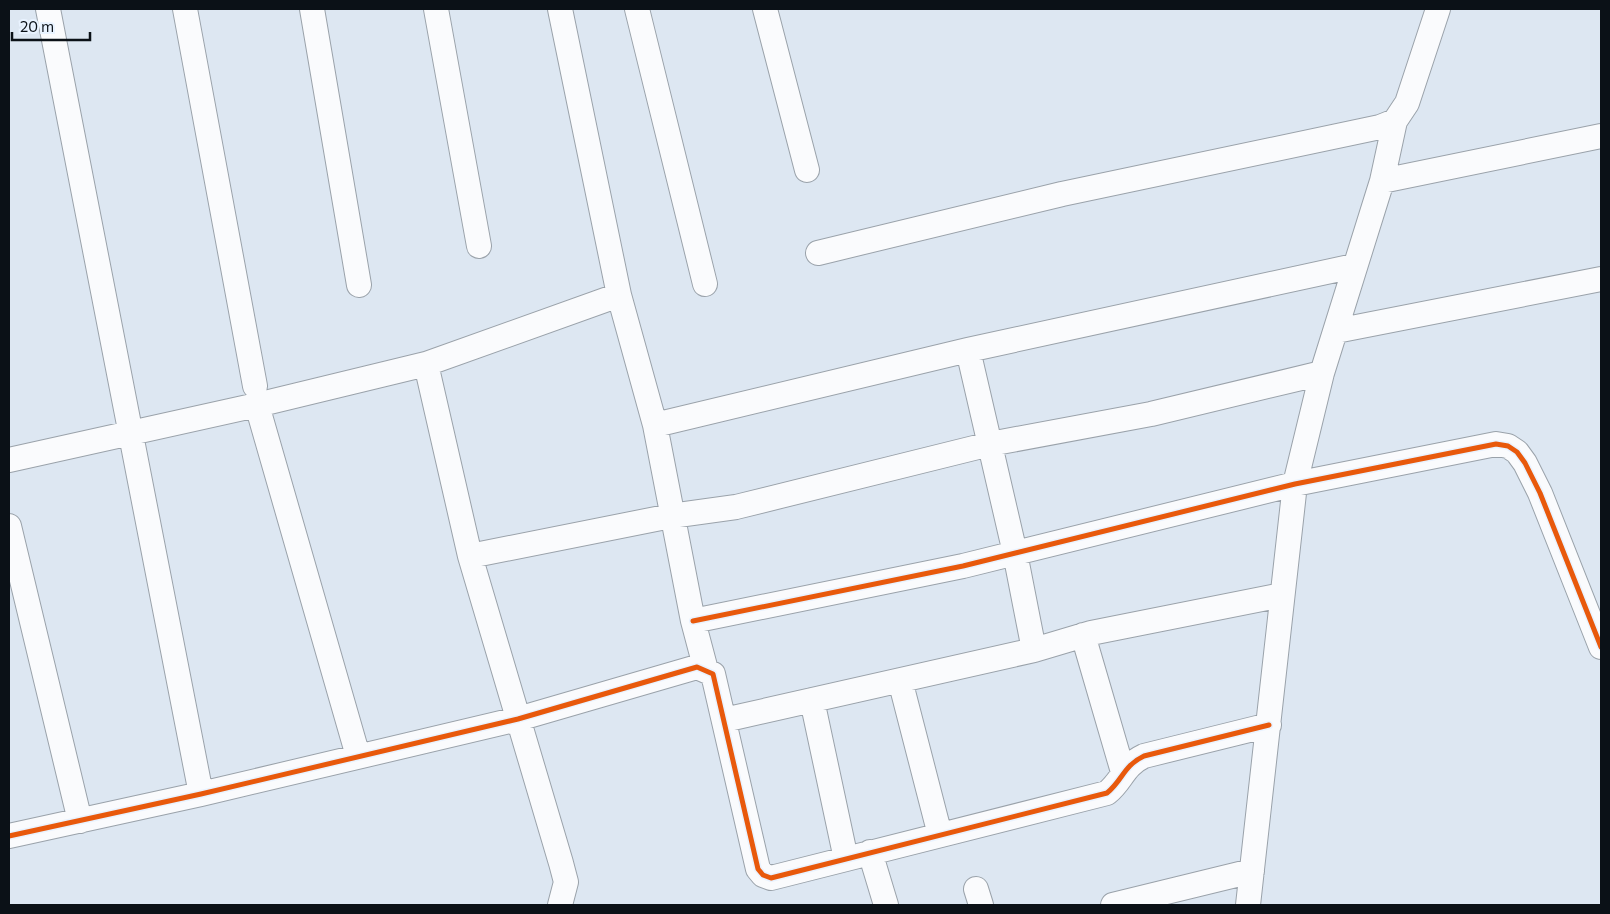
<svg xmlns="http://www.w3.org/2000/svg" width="1610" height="914" viewBox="0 0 1610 914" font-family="Commissioner,sans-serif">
	<rect width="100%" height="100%" fill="#dde7f2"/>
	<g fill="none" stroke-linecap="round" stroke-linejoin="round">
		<defs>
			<path id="minor" d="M48,9l153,785
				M185,9l70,377
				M312,9l47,276
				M436,9l43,237
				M560,9l59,286 36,130 38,196 13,49
				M637,9l68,275
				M765,9l42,161
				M1382,181l219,-45
				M818,253l244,-59 318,-67 15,-6 12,-18 31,-94
				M1336,331l265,-52
				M968,350l47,203 19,97
				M257,405l101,351
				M655,425l313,-75 386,-84
				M9,460l248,-55 169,-41
				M9,526l71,295
				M470,556l201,-40 65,-9 254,-63 161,-30 171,-41
				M693,621l270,-55 332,-82 201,-40 12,2 9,6 8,11 15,30 61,154
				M1083,635l40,137
				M900,680l40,155
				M812,700l34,159
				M724,720l310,-70 57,-17 191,-38
				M9,836l192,-42 317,-75 179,-52 16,7 45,195 5,6 8,3 336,-85c16,-13 16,-27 37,-37l125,-31
				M870,852l16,53
				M976,889l5,16
				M560,905l6,-23 -5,-19 -91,-307 -44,-192 193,-69
				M1113,905l139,-34
				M1248,905l47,-421 27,-111 60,-192 13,-60"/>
		</defs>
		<use href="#minor" stroke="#9aa2aa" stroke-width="26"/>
		<use href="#minor" stroke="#fafbfd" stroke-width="24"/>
		<defs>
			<path id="cycleway" d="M693,621l270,-55 332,-82 201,-40 12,2 9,6 8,11 15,30 61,154
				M9,836l192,-42 317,-75 179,-52 16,7 45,195 5,6 8,3 336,-85c16,-13 16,-27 37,-37l125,-31"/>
		</defs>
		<use href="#cycleway" stroke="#e9f3ff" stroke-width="8"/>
		<use href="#cycleway" stroke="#e8590c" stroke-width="5"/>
	</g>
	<rect width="1610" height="914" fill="none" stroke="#0b1117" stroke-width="20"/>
	<path d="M12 32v8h78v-8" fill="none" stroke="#0b1117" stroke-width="2.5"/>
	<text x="20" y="32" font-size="15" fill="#0b1117" stroke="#e9f3ff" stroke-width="4" paint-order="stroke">20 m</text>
</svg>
